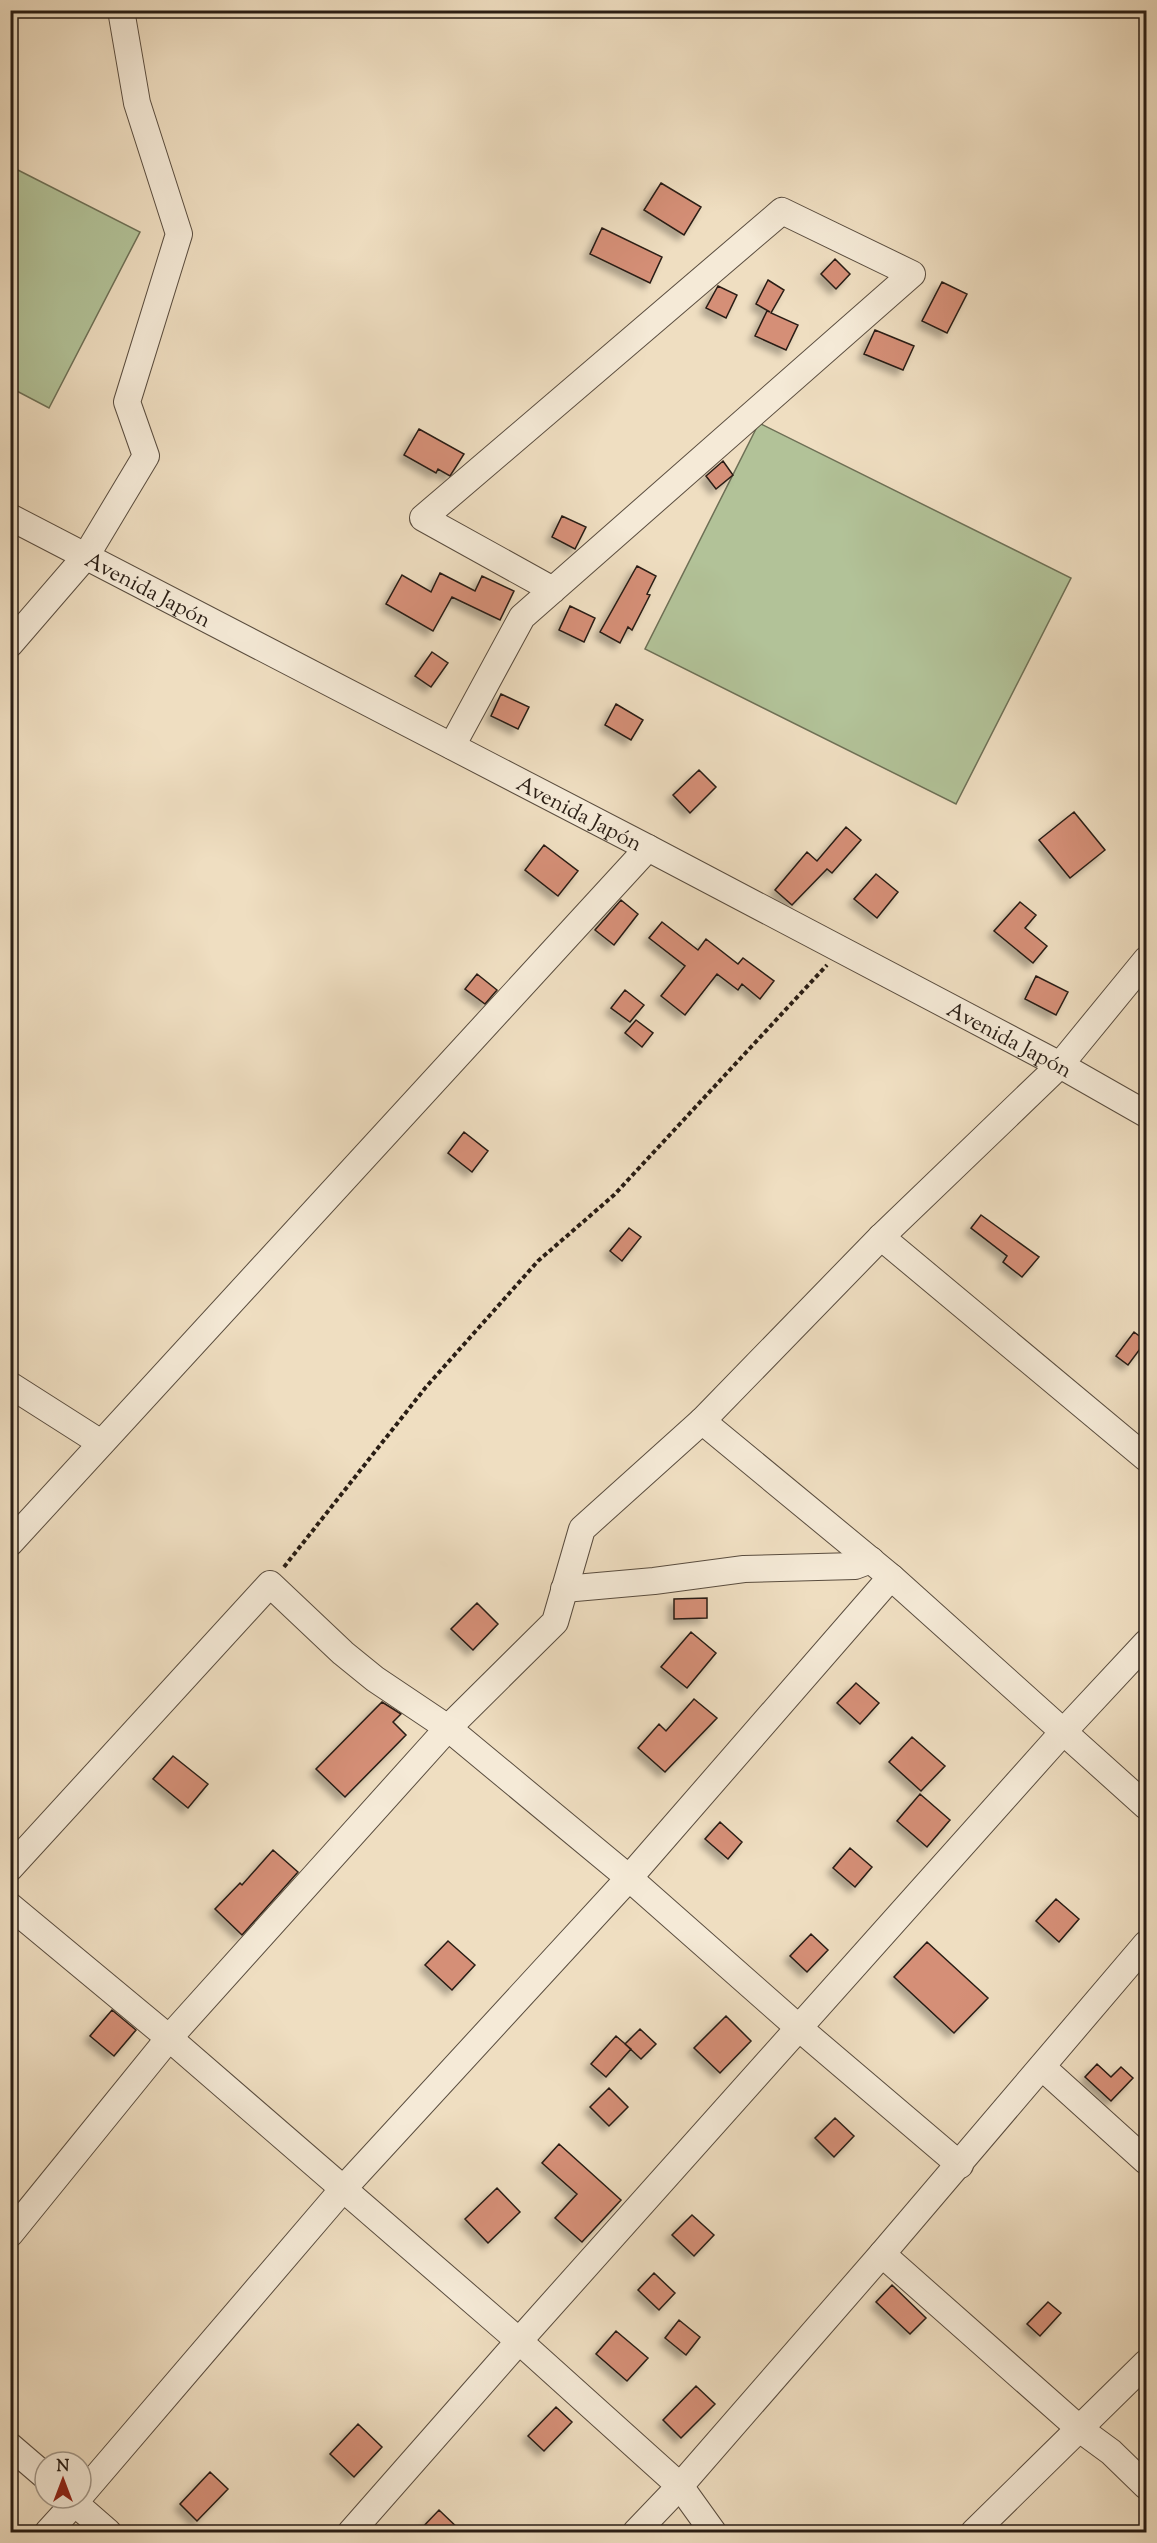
<svg xmlns="http://www.w3.org/2000/svg" width="1157" height="2543" viewBox="0 0 1157 2543" font-family="'Sorts Mill Goudy',serif">
	<defs>
		<filter id="shadow"><feDropShadow dx="-5.5" dy="5.5" stdDeviation="3" flood-color="#0004"/></filter>
	</defs>
	<rect width="100%" height="100%" fill="#efdec1"/>
	<filter id="stains"><feTurbulence type="fractalNoise" baseFrequency=".00333" numOctaves="4"/><feColorMatrix values="0 0 0 0 .2 0 0 0 0 .09 0 0 0 0 .02 0 0 0 .5 -.17"/></filter>
	<radialGradient id="worn" r=".72"><stop offset=".6" stop-color="#630" stop-opacity="0"/><stop offset="1" stop-color="#630" stop-opacity=".3"/></radialGradient>
	<path fill="#b2c298" stroke="#6e7056" stroke-width="1.5" d="M10,166l130,66 -91,176 -38,-20z
		M759,423l312,155 -115,226 -311,-155z"/>
	<path fill="#d58f77" stroke="#291d14" stroke-width="1.5" filter="url(#shadow)" d="M661,183l40,24 -17,28 -40,-25z
		M602,228l60,29 -12,26 -60,-29z
		M835,259l15,15 -14,15 -15,-15z
		M768,280l16,10 -13,23 27,12 -12,25 -31,-14 12,-25 3,1 -14,-8z
		M942,282l25,12 -20,39 -25,-12z
		M718,286l19,9 -11,23 -20,-10z
		M875,330l39,16 -11,24 -39,-16z
		M419,429l45,25 -14,22 -12,-7 -2,4 -32,-18z
		M723,461l10,14 -17,14 -10,-13z
		M562,516l24,11 -11,22 -23,-12z
		M637,566l19,10 -9,18 3,1 -18,35 -4,-3 -8,16 -20,-11z
		M440,573l35,18 7,-15 32,15 -14,29 -48,-23 -19,34 -47,-27 16,-29 29,17z
		M570,606l25,12 -11,24 -25,-12z
		M432,652l16,11 -17,24 -16,-11z
		M501,694l28,13 -11,22 -27,-13z
		M616,704l27,16 -12,20 -26,-15z
		M699,770l17,17 -26,26 -17,-18z
		M1074,812l31,38 -35,28 -31,-38z
		M846,827l15,13 -29,33 -5,-4 -35,36 -17,-15 32,-38 10,9z
		M544,845l34,26 -20,25 -33,-26z
		M876,874l22,18 -21,26 -23,-19z
		M621,900l17,14 -24,31 -19,-15z
		M1020,902l16,13 -11,13 22,18 -14,17 -39,-32z
		M662,922l36,28 8,-11 32,25 5,-6 31,23 -14,18 -18,-15 -4,6 -21,-16 -32,41 -24,-19 24,-30 -36,-28z
		M477,974l20,16 -12,14 -20,-15z
		M1036,976l32,16 -12,23 -31,-16z
		M625,990l19,15 -14,17 -19,-14z
		M636,1020l17,13 -11,14 -17,-14z
		M464,1132l24,19 -16,21 -24,-19z
		M981,1215l58,42 -17,20 -19,-15 4,-6 -36,-28z
		M629,1228l12,9 -19,24 -12,-10z
		M1134,1332l12,9 -18,24 -12,-9z
		M707,1598v20l-33,1v-20z
		M477,1603l21,21 -25,26 -22,-21z
		M691,1632l25,21 -29,35 -26,-21z
		M856,1683l23,20 -19,21 -23,-21z
		M694,1699l23,19 -52,54 -27,-24 21,-24 7,7z
		M382,1702l19,12 -8,8 13,13 -61,62 -29,-28z
		M912,1737l33,29 -24,25 -32,-29z
		M173,1756l35,28 -20,24 -35,-29z
		M920,1794l30,26 -23,27 -30,-26z
		M720,1822l22,20 -14,17 -23,-20z
		M850,1848l22,19 -17,20 -22,-19z
		M273,1850l25,22 -56,63 -27,-26 25,-26 2,2z
		M1056,1899l23,20 -20,23 -23,-21z
		M811,1934l17,16 -21,22 -17,-16z
		M448,1941l27,24 -23,25 -27,-25z
		M927,1942l61,56 -34,35 -60,-56z
		M112,2010l24,20 -22,26 -24,-20z
		M726,2016l25,25 -31,32 -26,-25z
		M640,2029l16,15 -15,15 -16,-15z
		M616,2036l15,13 -25,28 -15,-13z
		M1097,2064l14,13 10,-10 12,11 -22,23 -26,-24z
		M609,2088l19,19 -19,19 -19,-19z
		M835,2118l19,18 -20,21 -19,-19z
		M559,2144l62,56 -39,42 -27,-24 22,-24 -35,-31z
		M497,2188l23,24 -32,31 -23,-24z
		M692,2215l22,20 -20,21 -22,-21z
		M654,2273l21,20 -16,17 -21,-20z
		M892,2285l34,33 -16,16 -34,-32z
		M1048,2302l13,11 -21,23 -13,-12z
		M679,2320l21,17 -14,18 -21,-17z
		M616,2331l32,27 -21,23 -31,-27z
		M696,2386l19,18 -34,34 -18,-18z
		M556,2407l16,15 -28,29 -16,-15z
		M358,2424l24,23 -28,30 -24,-23z
		M210,2472l18,17 -31,32 -17,-17z
		M439,2510l23,22h-44z"/>
	<g fill="none" stroke-linecap="round" stroke-linejoin="round">
		<defs>
			<g id="minor">
				<path id="s1" d="M10,517l638,331 412,217 86,49"/>
				<path d="M10,644l76,-88 60,-100 -19,-54 52,-168 -42,-131 -16,-93"/>
				<path d="M452,746l70,-129 390,-343 -130,-63 -359,307 130,72"/>
				<path d="M881,1237l265,221"/>
				<path d="M10,1385l91,58"/>
				<path d="M702,1421l189,156 255,229"/>
				<path d="M10,1543l638,-695"/>
				<path d="M564,1589l90,-8 90,-12 111,-3 16,-6"/>
				<path d="M10,1868l260,-284 73,69 32,26 73,49 181,150 170,150 161,137"/>
				<path d="M10,1906l159,132 350,303 161,145 33,46"/>
				<path d="M1042,2067l104,94"/>
				<path d="M10,2234l159,-196 279,-310 107,-106 27,-93 120,-108 179,-184 179,-172 86,-105"/>
				<path d="M882,2254l199,176 30,22 35,34"/>
				<path d="M10,2446l35,30"/>
				<path d="M81,2495l262,-306 286,-311 262,-301"/>
				<path d="M69,2498l39,34"/>
				<path d="M48,2532l31,-34"/>
				<path d="M351,2532l168,-191 545,-610 82,-88"/>
				<path d="M636,2532l44,-46 202,-232 264,-310"/>
				<path d="M974,2532l172,-169"/>
			</g>
		</defs>
		<use href="#minor" stroke="#5a4d3f" stroke-width="28"/>
		<path stroke="#291d14" stroke-width="4" stroke-dasharray="4.5 3" stroke-linecap="butt" d="M284,1567l142,-180 112,-126 76,-66 213,-230"/>
		<use href="#minor" stroke="#f5ead7" stroke-width="26"/>
	</g>
	<g text-anchor="middle" stroke-width="6" stroke-linejoin="round" paint-order="stroke">
		<g font-size="22" fill="#291d14" stroke="#f5ead7">
			<text dy="8" stroke="none"><textPath href="#s1" startOffset="156">Avenida Japón</textPath></text>
			<text dy="8" stroke="none"><textPath href="#s1" startOffset="642">Avenida Japón</textPath></text>
			<text dy="8" stroke="none"><textPath href="#s1" startOffset="1128">Avenida Japón</textPath></text>
		</g>
	</g>
	<rect width="1157" height="2543" fill="none" stroke="#efdec1" stroke-width="36"/>
	<rect x="12" y="12" width="1133" height="2519" fill="none" stroke="#291d14" stroke-width="3"/>
	<rect x="18" y="18" width="1121" height="2507" fill="none" stroke="#291d14" stroke-width="1.5"/>
	<g transform="translate(63 2480)"><circle r="28" fill="#f5ead7" stroke="#a39889" stroke-width="1.5"/>
	<path d="M0-4.5L10 22L0 15L-10 22Z" fill="#8f2418"/>
	<text y="-9" font-size="16" font-weight="bold" text-anchor="middle" fill="#291d14">N</text>
	</g>
	<rect width="100%" height="100%" filter="url(#stains)"/>
	<rect width="100%" height="100%" fill="url(#worn)"/>
</svg>
